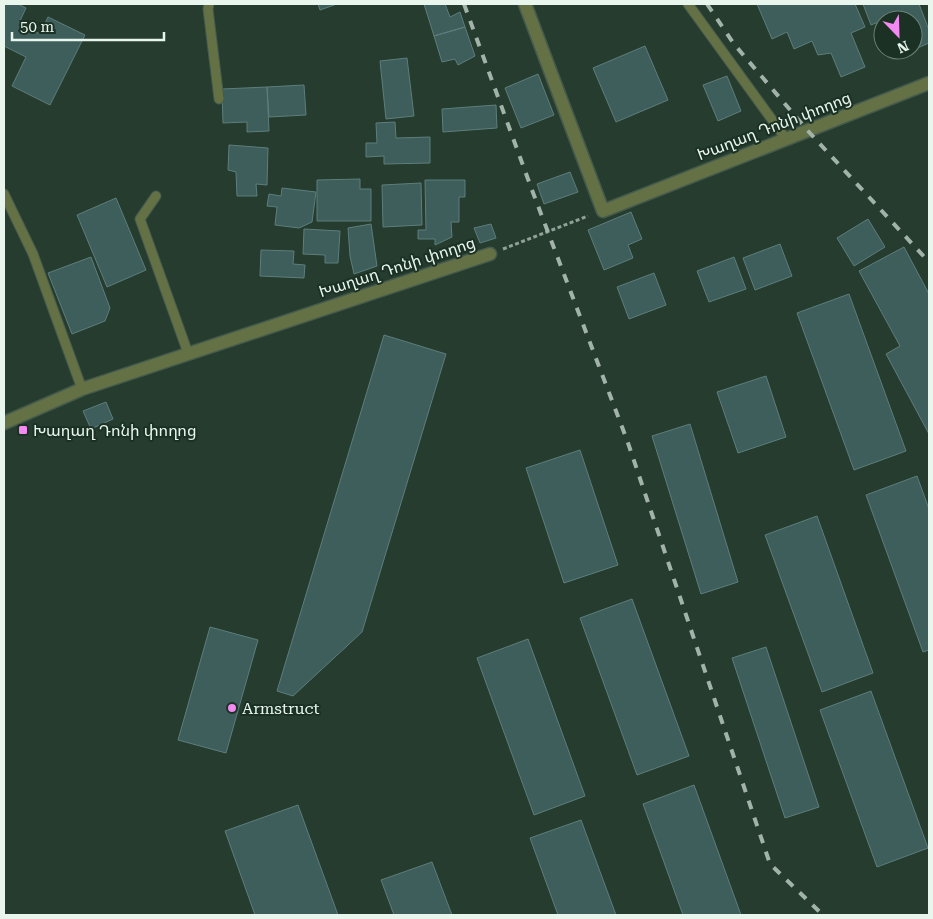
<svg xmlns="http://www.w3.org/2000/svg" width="933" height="919" viewBox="0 0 933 919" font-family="'Roboto Serif','Noto Sans Armenian',serif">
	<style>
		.building { fill: #3e5e5c; stroke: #5d7e7c }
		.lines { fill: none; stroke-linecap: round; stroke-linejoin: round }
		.service-casing { stroke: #445a4d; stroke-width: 11 }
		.minor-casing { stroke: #445a4d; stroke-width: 15 }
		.path { stroke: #90a296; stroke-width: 3; stroke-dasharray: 4 2.5; stroke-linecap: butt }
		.service { stroke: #637145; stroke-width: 9 }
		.minor { stroke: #637145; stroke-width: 12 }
		.rail { stroke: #a2b3a9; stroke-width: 4; stroke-dasharray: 9 9; stroke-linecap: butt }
		.poi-dot { fill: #f28af2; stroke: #1b3124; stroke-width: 2 }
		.labels { text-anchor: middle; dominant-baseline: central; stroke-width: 4; stroke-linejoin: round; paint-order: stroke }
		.street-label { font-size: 16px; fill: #e8f6ed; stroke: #1b3124 }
		.poi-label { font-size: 16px; fill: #e8f6ed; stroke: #1b3124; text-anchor: start }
	</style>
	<rect width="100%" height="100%" fill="#253c2e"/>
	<path class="building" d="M4,4H18L26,8L19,23L40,34L48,17L85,35L50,105L12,86L26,57L4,46V47Z
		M318,4H337L320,10Z
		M424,4H445L450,17L460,12L465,27L434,36Z
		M757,4H855L865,27L851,33L865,67L841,77L831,53L818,55L812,41L794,49L787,32L772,39Z
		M863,4H919L929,30V43L913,50V20H898L896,15L871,25Z
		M465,27L475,56L458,65L455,59L442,62L434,36Z
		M645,46L668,100L616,122L593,68Z
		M407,58L414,116L386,119L380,61Z
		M538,74L554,115L521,128L505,88Z
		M727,76L741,111L718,121L703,85Z
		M304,85L306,115L269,117L267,87Z
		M267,87L269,131L247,132V122L223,123L222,89Z
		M496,105L497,128L443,132L442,109Z
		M395,122L396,138L430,137V163L384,164V156L366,157V143H377L376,123Z
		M229,145L268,148L267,185L256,184L257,196H237L236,172L228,170Z
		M570,172L578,192L544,204L537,184Z
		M360,179V189H371V221H317V180Z
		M425,180H465V197H459V222H451L452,237L435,245V239H418V230H426Z
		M421,183L422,225L383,227L382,185Z
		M282,188L316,192L312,222L299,228L275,225L277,207L267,206L269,194L281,196Z
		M116,198L146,270L107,287L77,215Z
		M631,212L642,239L628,245L633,258L604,270L588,230Z
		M868,219L885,247L854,266L837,238Z
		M371,224L377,266L354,274L350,256L348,228Z
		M491,224L496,238L480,243L474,228Z
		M304,229L340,231L338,263H325V255L303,254Z
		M780,244L792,276L755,290L743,258Z
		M904,247L929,294V434L886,354L900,346L859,271Z
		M261,250L294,251L293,264L305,265L304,278L260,276Z
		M91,257L110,308L105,321L72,334L48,273Z
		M734,257L746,289L709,302L697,271Z
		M654,273L666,305L629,319L617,287Z
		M849,294L906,451L854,470L797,313Z
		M384,335L446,354L362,632L293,696L277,691Z
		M766,376L786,437L738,453L717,392Z
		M106,402L113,419L91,429L83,411Z
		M690,424L738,582L701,594L652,436Z
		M580,450L618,565L564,583L526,468Z
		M917,476L929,509V650L923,652L866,495Z
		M817,516L873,673L822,692L765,535Z
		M632,599L689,756L637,775L580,618Z
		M210,627L258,640L226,753L178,740Z
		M528,639L585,796L534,815L477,658Z
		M766,647L819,807L785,818L732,658Z
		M871,691L928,848L877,867L820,710Z
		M694,785L741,915H683L643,804Z
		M298,805L338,915H255L225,831Z
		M581,820L616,915H558L530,838Z
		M432,862L452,915H394L381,880Z"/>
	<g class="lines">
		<defs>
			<path id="service" d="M209,4L208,9L219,99
				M688,4L786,139
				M4,194L33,254L82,389
				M156,196L140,219L188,353"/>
			<path id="minor" d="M525,4L603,211L929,83
				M4,423L82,389L490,254"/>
		</defs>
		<use href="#service" class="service-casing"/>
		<use href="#minor" class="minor-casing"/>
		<path class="path" d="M503,249L588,216"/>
		<use href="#service" class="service"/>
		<use href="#minor" class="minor"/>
		<path class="rail" d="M464,4L532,190L627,440L770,864L823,915
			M707,4L734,44L808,131L929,262"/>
	</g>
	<g class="poi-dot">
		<rect x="18" y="425" width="10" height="10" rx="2.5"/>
		<circle cx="232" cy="708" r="5"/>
	</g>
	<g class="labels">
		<g class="street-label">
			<text transform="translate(774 126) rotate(-21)">Խաղաղ Դոնի փողոց</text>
			<text transform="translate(397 267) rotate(-18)">Խաղաղ Դոնի փողոց</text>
		</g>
		<g class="poi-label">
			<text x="33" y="430">Խաղաղ Դոնի փողոց</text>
			<text x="242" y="708">Armstruct</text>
		</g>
	</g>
	<rect width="933" height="919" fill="none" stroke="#e8f6ed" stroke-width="10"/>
	<g transform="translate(898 35) rotate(157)"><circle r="24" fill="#1b3124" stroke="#6d8074"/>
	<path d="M0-4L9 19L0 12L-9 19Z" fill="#f28af2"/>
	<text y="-8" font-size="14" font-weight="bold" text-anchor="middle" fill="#e8f6ed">N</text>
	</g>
	<path d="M12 32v8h152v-8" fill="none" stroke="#e8f6ed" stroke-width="2.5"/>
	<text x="20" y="32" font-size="15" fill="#e8f6ed" stroke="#1b3124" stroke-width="4" paint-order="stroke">50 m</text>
</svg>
